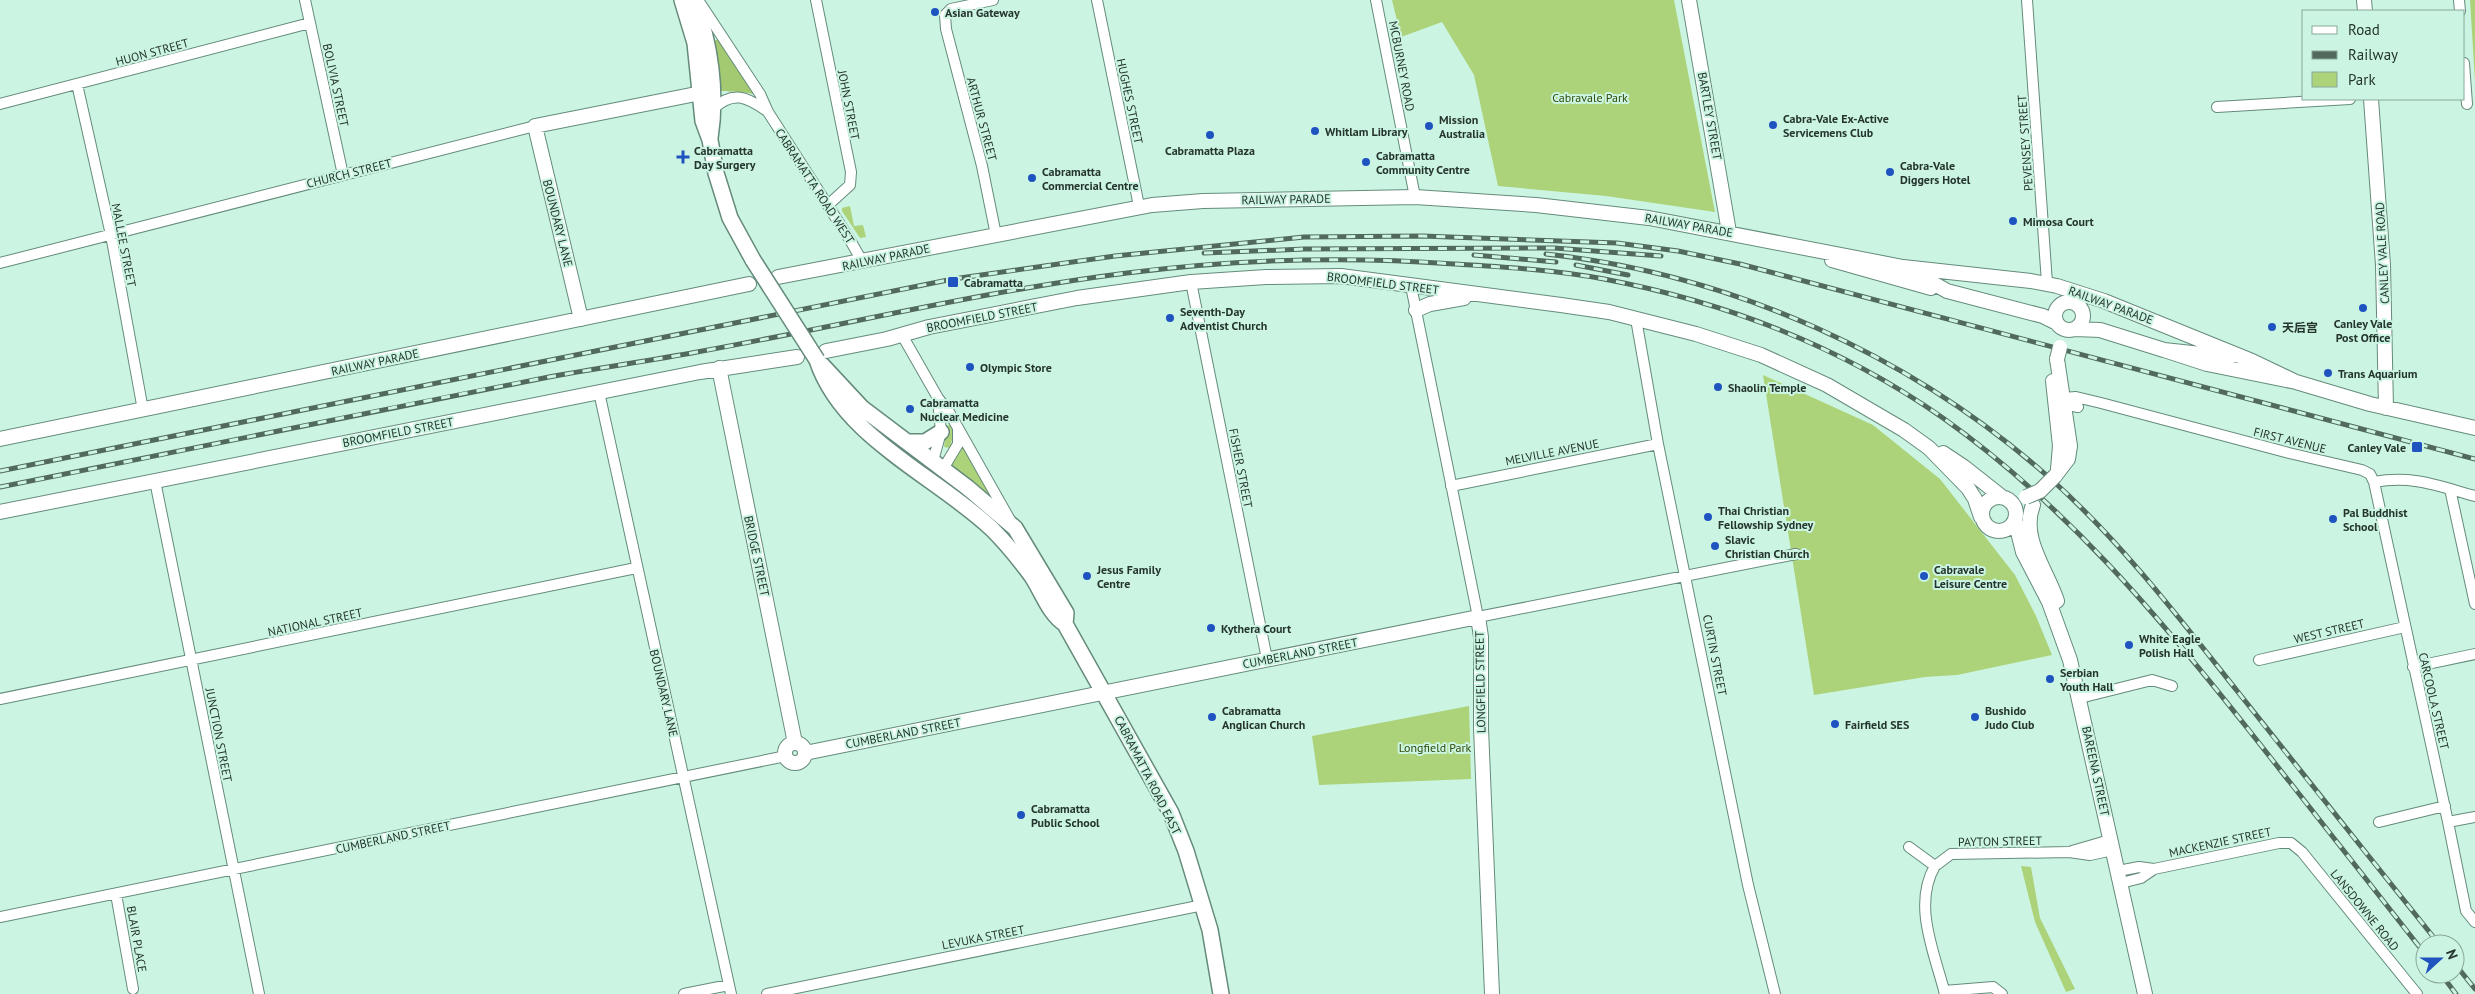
<svg xmlns="http://www.w3.org/2000/svg" width="2475" height="994" viewBox="0 0 2475 994" font-family="'PT Sans','Noto Sans SC',sans-serif">
	<style>
		.green { fill: #acd37a }
		.forest { fill: #a3c971 }
		.lines { fill: none; stroke-linecap: round; stroke-linejoin: round }
		.street-casing { stroke: #658b7b; stroke-width: 12 }
		.secondary-casing { stroke: #658b7b; stroke-width: 16 }
		.primary-casing { stroke: #658b7b; stroke-width: 18 }
		.street { stroke: #fff; stroke-width: 10 }
		.secondary { stroke: #fff; stroke-width: 14 }
		.primary { stroke: #fff; stroke-width: 15 }
		.rail-casing { stroke: #52695e; stroke-width: 5 }
		.rail { stroke: #cbf5e2; stroke-width: 3; stroke-dasharray: 9; stroke-linecap: butt }
		.secondary-bridge-casing { stroke: #658b7b; stroke-width: 16; stroke-linecap: butt }
		.primary-bridge-casing { stroke: #658b7b; stroke-width: 18; stroke-linecap: butt }
		.secondary-bridge { stroke: #fff; stroke-width: 14 }
		.primary-bridge { stroke: #fff; stroke-width: 15 }
		.poi-dot { fill: #1e53c0; stroke: #cbf5e2; stroke-width: 2 }
		.labels { text-anchor: middle; dominant-baseline: central; stroke-width: 4; stroke-linejoin: round; paint-order: stroke }
		.poi-label { font-size: 12px; font-weight: bold; fill: #25352e; stroke: #cbf5e2; text-anchor: start }
		.street-label { font-size: 12px; fill: #25352e; stroke: #cbf5e2 }
		.park-label { font-size: 12px; fill: #324907; stroke: #cbf5e2 }
	</style>
	<rect width="100%" height="100%" fill="#cbf5e2"/>
	<path class="green" d="M1392,0H1674L1715,212L1606,196L1498,186L1474,75L1442,22L1401,37Z
		M2470,0H2475V81Z
		M850,206L854,226L863,225L866,237L860,238L842,211V208Z
		M1763,375L1873,425L1940,479L2015,575L2036,616L2052,655L1957,675L1925,677L1814,695Z
		M951,424L953,436L950,448L944,447L947,426Z
		M964,446L998,503L951,466Z
		M1469,706L1471,779L1319,785L1312,736Z
		M2021,866L2031,867L2040,918L2075,989L2066,992L2035,922Z"/>
	<path class="forest" d="M720,38L755,91L753,94C743,91 721,92 718,90L714,41Z"/>
	<g class="lines">
		<defs>
			<path id="street" d="M305,0L343,175
				M816,0L851,172L850,185L828,205
				M993,0L951,9L945,15L946,29L982,166L996,235
				M1097,0L1139,206
				M1376,0L1415,197
				M2027,0L2047,283
				M2459,0L2460,11
				M700,3L760,94L768,112L850,240L862,261
				M2464,63L2467,104
				M77,84L111,235L143,410
				M0,104L310,23
				M2217,107L2350,99
				M713,109C733,90 747,97 767,111
				M0,263L535,126
				M1191,282L1267,659
				M1411,286L1478,617L1796,554
				M1636,319L1658,444L1748,885L1775,994
				M902,335L938,398L949,412L1010,520
				M599,392L731,994
				M2063,397L2068,405L2078,407
				M2063,398L2076,397L2101,403L2289,453L2362,470L2370,474L2374,482C2413,475 2438,486 2475,496
				M933,461L941,432L938,399
				M943,469L958,444V429
				M155,481L259,994
				M2374,482L2448,822L2466,911L2475,922
				M1451,486L1658,444
				M2450,489L2475,604
				M2259,660L2405,627
				M2413,667L2475,654
				M2080,698L2152,680L2172,686
				M0,699L636,568
				M2379,822L2445,806
				M2448,822L2475,817
				M1909,847L1935,866L1951,854L2069,852L2090,855L2113,850
				M2072,851L2110,840
				M1935,866C1912,905 1935,954 1945,994
				M2118,871L2139,867L2154,869L2279,843H2291L2302,852L2417,994
				M2121,883L2141,878L2154,869
				M116,894L133,989
				M0,917L786,756
				M1944,991L1993,987L2002,994
				M684,994L729,985
				M767,994L1203,905"/>
			<path id="secondary" d="M1689,0L1729,232
				M2364,0L2365,11
				M2371,99L2383,265L2386,408
				M1832,260L1931,288
				M1908,269L1947,291L2043,316L2057,323
				M778,277L1152,205L1203,201L1415,197L1536,205L1649,218L1903,267L2031,281L2057,286L2104,301L2252,361L2296,382
				M2055 316a14 14 0 1 1 28 0a14 14 0 1 1-28 0Z
				M1416,310L1430,304L1464,298
				M581,319L535,126L701,93
				M2075,329L2100,330L2164,350L2229,357
				M2164,350L2207,364L2296,382L2370,404L2475,428
				M826,351L887,339L929,327L1077,298L1191,282L1266,277L1341,276L1561,305L1609,312L1696,334L1761,355L1827,385L1904,430L1929,448L1968,488L1975,499L1981,517
				M719,368L795,743
				M2053,381L2060,446L2058,469
				M0,439L749,284
				M1943,453L1964,467L2002,497
				M2055,476L2068,459L2070,446L2057,359
				M1982 514a17 17 0 1 1 34 0a17 17 0 1 1-34 0Z
				M2033,505C2020,538 2047,570 2057,601
				M0,512L700,372L797,357
				M2015,520L2023,552L2049,602L2070,660L2145,994
				M785 753a10 10 0 1 1 20 0a10 10 0 1 1-20 0Z
				M805,753L1478,617L1481,637V728L1492,994"/>
			<path id="primary" d="M682,0L695,43L703,121L710,140L716,173L730,218L753,260
				M693,0C711,41 717,95 710,138
				M817,360C842,437 936,476 992,529C1006,543 1019,559 1031,575C1042,591 1049,614 1065,624L1171,813L1186,851L1210,930L1221,994
				M822,365L862,408L968,488L1015,528L1066,613L1065,624
				M907,442H925L941,432"/>
		</defs>
		<use href="#street" class="street-casing"/>
		<use href="#secondary" class="secondary-casing"/>
		<use href="#primary" class="primary-casing"/>
		<use href="#street" class="street"/>
		<use href="#secondary" class="secondary"/>
		<use href="#primary" class="primary"/>
		<defs>
			<path id="rail" d="M1204,253L1305,249L1554,248L1661,256
				M1546,254C1732,274 1913,356 2052,480C2122,543 2180,619 2238,692C2304,776 2372,860 2439,944
				M1474,255L1556,262
				M1576,265L1628,275
				M0,471L953,279L1115,256L1304,237L1422,236L1617,243L1678,251L1740,264L2475,459
				M0,487C183,451 366,412 549,377C598,368 648,361 697,352C841,326 983,291 1127,273C1237,259 1345,256 1454,264C1504,267 1555,270 1604,279C1725,302 1842,347 1943,418C2063,503 2157,614 2248,729C2307,804 2366,879 2425,954
				M2455,964L2475,989
				M2441,974L2456,994"/>
		</defs>
		<use href="#rail" class="rail-casing"/>
		<use href="#rail" class="rail"/>
		<defs>
			<path id="secondary-bridge" d="M2057,359L2060,347
				M2026,497L2040,491L2055,476"/>
			<path id="primary-bridge" d="M753,260L817,360"/>
		</defs>
		<use href="#secondary-bridge" class="secondary-bridge-casing"/>
		<use href="#primary-bridge" class="primary-bridge-casing"/>
		<use href="#secondary-bridge" class="secondary-bridge"/>
		<use href="#primary-bridge" class="primary-bridge"/>
	</g>
	<g class="poi-dot">
		<circle cx="935" cy="12" r="5"/>
		<circle cx="1773" cy="125" r="5"/>
		<circle cx="1429" cy="126" r="5"/>
		<circle cx="1315" cy="131" r="5"/>
		<circle cx="1210" cy="135" r="5"/>
		<path d="M680.5 149.5h5v5h5v5h-5v5h-5v-5h-5v-5h5z"/>
		<circle cx="1366" cy="162" r="5"/>
		<circle cx="1890" cy="172" r="5"/>
		<circle cx="1032" cy="178" r="5"/>
		<circle cx="2013" cy="221" r="5"/>
		<rect x="947" y="276" width="12" height="12" rx="2.5"/>
		<circle cx="2363" cy="308" r="5"/>
		<circle cx="1170" cy="318" r="5"/>
		<circle cx="2272" cy="327" r="5"/>
		<circle cx="970" cy="367" r="5"/>
		<circle cx="2328" cy="373" r="5"/>
		<circle cx="1718" cy="387" r="5"/>
		<circle cx="910" cy="409" r="5"/>
		<rect x="2411" y="441" width="12" height="12" rx="2.5"/>
		<circle cx="1708" cy="517" r="5"/>
		<circle cx="2333" cy="519" r="5"/>
		<circle cx="1715" cy="546" r="5"/>
		<circle cx="1087" cy="576" r="5"/>
		<circle cx="1924" cy="576" r="5"/>
		<circle cx="1211" cy="628" r="5"/>
		<circle cx="2129" cy="645" r="5"/>
		<circle cx="2050" cy="679" r="5"/>
		<circle cx="1212" cy="717" r="5"/>
		<circle cx="1975" cy="717" r="5"/>
		<circle cx="1835" cy="724" r="5"/>
		<circle cx="1021" cy="815" r="5"/>
	</g>
	<g class="labels">
		<g class="poi-label">
			<text x="945" y="12">Asian Gateway</text>
			<text x="1783" y="118">Cabra-Vale Ex-Active<tspan x="1783" dy="14">Servicemens Club</tspan></text>
			<text x="1439" y="119">Mission<tspan x="1439" dy="14">Australia</tspan></text>
			<text x="1325" y="131">Whitlam Library</text>
			<text x="694" y="150">Cabramatta<tspan x="694" dy="14">Day Surgery</tspan></text>
			<text x="1210" y="150" text-anchor="middle">Cabramatta Plaza</text>
			<text x="1376" y="155">Cabramatta<tspan x="1376" dy="14">Community Centre</tspan></text>
			<text x="1900" y="165">Cabra-Vale<tspan x="1900" dy="14">Diggers Hotel</tspan></text>
			<text x="1042" y="171">Cabramatta<tspan x="1042" dy="14">Commercial Centre</tspan></text>
			<text x="2023" y="221">Mimosa Court</text>
			<text x="964" y="282">Cabramatta</text>
			<text x="1180" y="311">Seventh-Day<tspan x="1180" dy="14">Adventist Church</tspan></text>
			<text x="2363" y="323" text-anchor="middle">Canley Vale<tspan x="2363" dy="14">Post Office</tspan></text>
			<text x="2282" y="327">天后宫</text>
			<text x="980" y="367">Olympic Store</text>
			<text x="2338" y="373">Trans Aquarium</text>
			<text x="1728" y="387">Shaolin Temple</text>
			<text x="920" y="402">Cabramatta<tspan x="920" dy="14">Nuclear Medicine</tspan></text>
			<text x="2406" y="447" text-anchor="end">Canley Vale</text>
			<text x="1718" y="510">Thai Christian<tspan x="1718" dy="14">Fellowship Sydney</tspan></text>
			<text x="2343" y="512">Pal Buddhist<tspan x="2343" dy="14">School</tspan></text>
			<text x="1725" y="539">Slavic<tspan x="1725" dy="14">Christian Church</tspan></text>
			<text x="1097" y="569">Jesus Family<tspan x="1097" dy="14">Centre</tspan></text>
			<text x="1934" y="569">Cabravale<tspan x="1934" dy="14">Leisure Centre</tspan></text>
			<text x="1221" y="628">Kythera Court</text>
			<text x="2139" y="638">White Eagle<tspan x="2139" dy="14">Polish Hall</tspan></text>
			<text x="2060" y="672">Serbian<tspan x="2060" dy="14">Youth Hall</tspan></text>
			<text x="1222" y="710">Cabramatta<tspan x="1222" dy="14">Anglican Church</tspan></text>
			<text x="1985" y="710">Bushido<tspan x="1985" dy="14">Judo Club</tspan></text>
			<text x="1845" y="724">Fairfield SES</text>
			<text x="1031" y="808">Cabramatta<tspan x="1031" dy="14">Public School</tspan></text>
		</g>
		<g class="street-label">
			<text transform="translate(152 52) rotate(-15)">HUON STREET</text>
			<text transform="translate(1402 66) rotate(79)">MCBURNEY ROAD</text>
			<text transform="translate(336 85) rotate(78)">BOLIVIA STREET</text>
			<text transform="translate(1130 101) rotate(78)">HUGHES STREET</text>
			<text transform="translate(849 105) rotate(79)">JOHN STREET</text>
			<text transform="translate(1710 116) rotate(80)">BARTLEY STREET</text>
			<text transform="translate(982 119) rotate(75)">ARTHUR STREET</text>
			<text transform="translate(2025 143) rotate(-94)">PEVENSEY STREET</text>
			<text transform="translate(349 173) rotate(-14)">CHURCH STREET</text>
			<text transform="translate(815 186) rotate(57)">CABRAMATTA ROAD WEST</text>
			<text transform="translate(1286 199) rotate(-1)">RAILWAY PARADE</text>
			<text transform="translate(558 223) rotate(76)">BOUNDARY LANE</text>
			<text transform="translate(1689 225) rotate(10)">RAILWAY PARADE</text>
			<text transform="translate(124 245) rotate(79)">MALLEE STREET</text>
			<text transform="translate(2382 253) rotate(-93)">CANLEY VALE ROAD</text>
			<text transform="translate(886 257) rotate(-12)">RAILWAY PARADE</text>
			<text transform="translate(1383 283) rotate(7)">BROOMFIELD STREET</text>
			<text transform="translate(2111 305) rotate(20)">RAILWAY PARADE</text>
			<text transform="translate(982 317) rotate(-11)">BROOMFIELD STREET</text>
			<text transform="translate(375 362) rotate(-12)">RAILWAY PARADE</text>
			<text transform="translate(398 432) rotate(-11)">BROOMFIELD STREET</text>
			<text transform="translate(2290 440) rotate(14)">FIRST AVENUE</text>
			<text transform="translate(1552 452) rotate(-11)">MELVILLE AVENUE</text>
			<text transform="translate(1241 468) rotate(79)">FISHER STREET</text>
			<text transform="translate(757 556) rotate(78)">BRIDGE STREET</text>
			<text transform="translate(315 622) rotate(-12)">NATIONAL STREET</text>
			<text transform="translate(2329 631) rotate(-13)">WEST STREET</text>
			<text transform="translate(1300 653) rotate(-11)">CUMBERLAND STREET</text>
			<text transform="translate(1715 655) rotate(79)">CURTIN STREET</text>
			<text transform="translate(1480 682) rotate(-91)">LONGFIELD STREET</text>
			<text transform="translate(664 693) rotate(77)">BOUNDARY LANE</text>
			<text transform="translate(2434 701) rotate(77)">CARCOOLA STREET</text>
			<text transform="translate(903 733) rotate(-11)">CUMBERLAND STREET</text>
			<text transform="translate(219 735) rotate(79)">JUNCTION STREET</text>
			<text transform="translate(2096 771) rotate(78)">BAREENA STREET</text>
			<text transform="translate(1148 775) rotate(63)">CABRAMATTA ROAD EAST</text>
			<text transform="translate(393 837) rotate(-12)">CUMBERLAND STREET</text>
			<text transform="translate(2000 841) rotate(-1)">PAYTON STREET</text>
			<text transform="translate(2220 842) rotate(-12)">MACKENZIE STREET</text>
			<text transform="translate(2365 910) rotate(51)">LANSDOWNE ROAD</text>
			<text transform="translate(983 937) rotate(-11)">LEVUKA STREET</text>
			<text transform="translate(137 939) rotate(80)">BLAIR PLACE</text>
		</g>
		<g class="park-label">
			<text x="1590" y="97">Cabravale Park</text>
			<text x="1435" y="747">Longfield Park</text>
		</g>
	</g>
	<rect x="2302" y="10" width="162" height="90" fill="#cbf5e2" stroke="#89a89a"/>
	<rect x="2312" y="26" width="25" height="8" fill="#ffffff" stroke="#89a89a"/>
	<text x="2348" y="35" font-size="15" fill="#25352e">Road</text>
	<rect x="2312" y="51" width="25" height="8" fill="#52695e" stroke="#89a89a"/>
	<text x="2348" y="60" font-size="15" fill="#25352e">Railway</text>
	<rect x="2312" y="72" width="25" height="15" fill="#acd37a" stroke="#89a89a"/>
	<text x="2348" y="85" font-size="15" fill="#25352e">Park</text>
	<g transform="translate(2440 959) rotate(69)"><circle r="24" fill="#cbf5e2" stroke="#89a89a"/>
	<path d="M0-4L9 19L0 12L-9 19Z" fill="#1e53c0"/>
	<text y="-8" font-size="14" font-weight="bold" text-anchor="middle" fill="#25352e">N</text>
	</g>
</svg>
